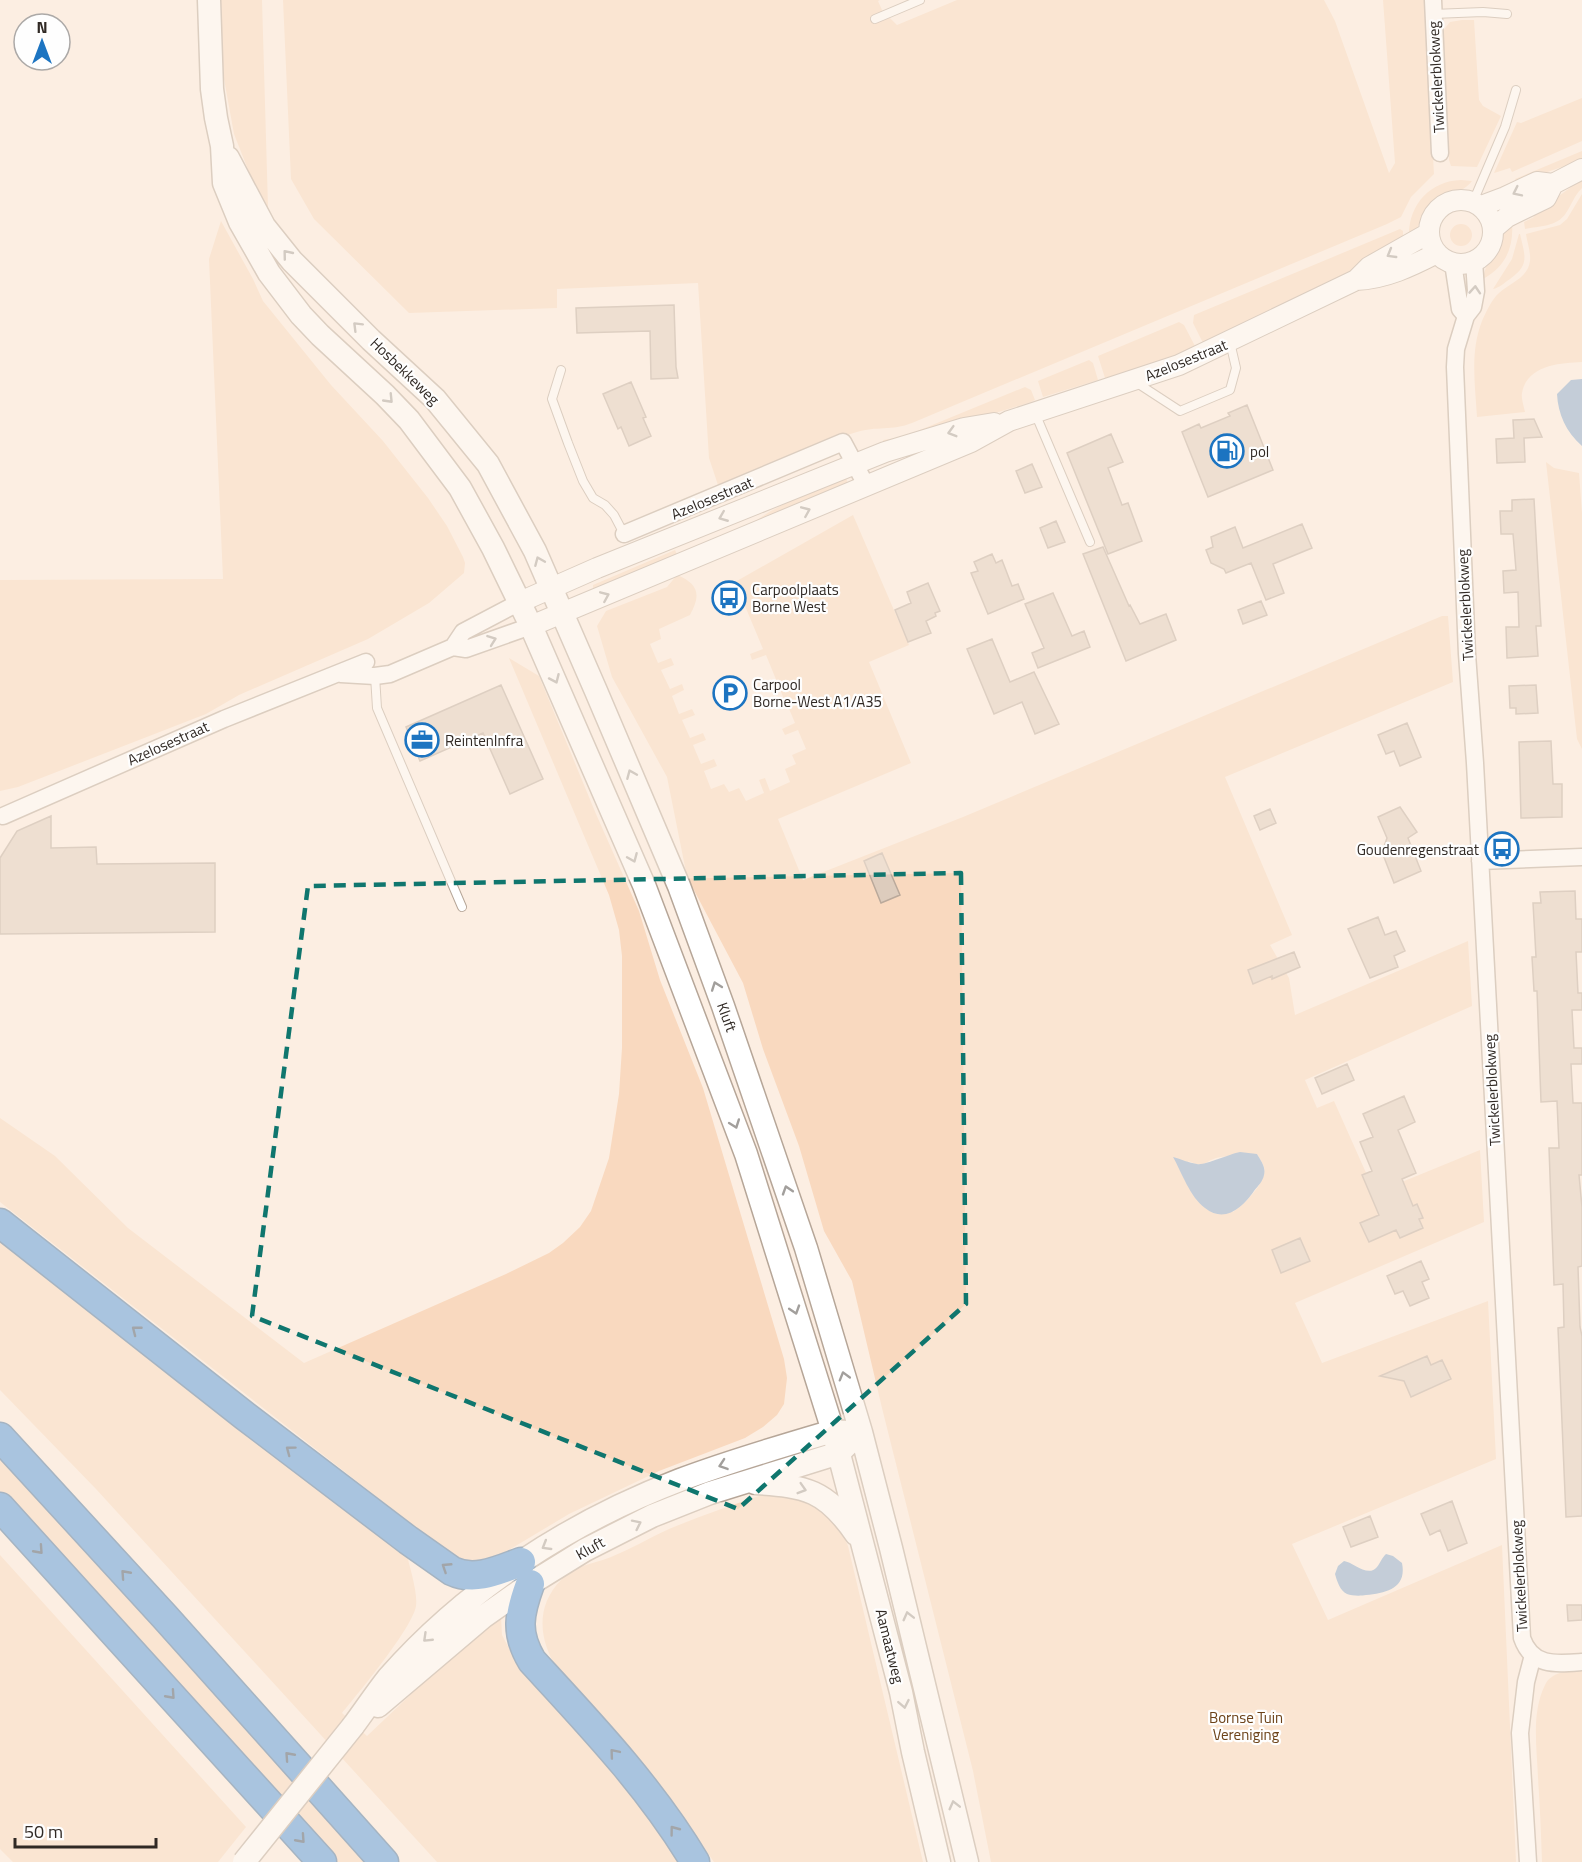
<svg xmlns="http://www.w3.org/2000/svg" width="1582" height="1862" viewBox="0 0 1582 1862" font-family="'Titillium Web',sans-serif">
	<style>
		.green { fill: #f9d9bf; fill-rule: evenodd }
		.water { fill: #80a5cd }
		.building { fill: #ddccbd; stroke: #baa99b; stroke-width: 1.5 }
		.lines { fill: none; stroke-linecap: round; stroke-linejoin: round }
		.service-casing { stroke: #b6a698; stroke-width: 10 }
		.minor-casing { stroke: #b6a698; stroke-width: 19 }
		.tertiary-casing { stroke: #b6a698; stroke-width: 22 }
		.secondary-casing { stroke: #b6a698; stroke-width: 25 }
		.motorway-casing { stroke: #3e6d9b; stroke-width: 31 }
		.service { stroke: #fff; stroke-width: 8 }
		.minor { stroke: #fff; stroke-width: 16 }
		.tertiary { stroke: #fff; stroke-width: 20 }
		.secondary { stroke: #fff; stroke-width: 22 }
		.motorway { stroke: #4591db; stroke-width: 28 }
		.secondary-bridge-casing { stroke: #b6a698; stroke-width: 25; stroke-linecap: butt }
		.secondary-bridge { stroke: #fff; stroke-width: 22 }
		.oneway { stroke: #a29f9c }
		.oneway2 { stroke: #374d64 }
		.marked { fill: none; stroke: #0f766e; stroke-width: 4.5; stroke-dasharray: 12 8; stroke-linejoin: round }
		.labels { text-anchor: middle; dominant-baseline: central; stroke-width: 4.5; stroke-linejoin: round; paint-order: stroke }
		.street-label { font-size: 15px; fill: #302924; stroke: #fefefe }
		.poi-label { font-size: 15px; fill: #302924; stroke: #fefefe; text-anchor: start }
		.park-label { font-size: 15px; fill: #6c4218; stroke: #fefefe }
	</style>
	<rect width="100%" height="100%" fill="#fceee2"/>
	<path class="green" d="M218,0H262L268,207L258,195L234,134L220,57Z
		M283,0H880L878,1L882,10L897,25L957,0H1324L1335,21L1389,173L1395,163L1383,0H1424L1434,174L1411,197L1401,217L1387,224L912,423C892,431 876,426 857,432C812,445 762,467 718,485L709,458L698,283L557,289V308L409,313L314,219L291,179Z
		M1462,20H1474L1479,100L1483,106L1501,116L1477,167L1451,166L1449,160L1442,32L1450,22Z
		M1582,98V141L1512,172L1510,168L1494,173L1517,122L1521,123Z
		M1582,151V160L1533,177L1518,185L1515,179Z
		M1582,179V188C1574,196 1572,204 1566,213C1557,227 1539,226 1525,229L1524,222L1534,217L1532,213L1552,201Z
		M1461,180L1472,181C1461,195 1448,191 1435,202C1423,212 1421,227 1409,237C1408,205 1430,181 1461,180Z
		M1582,194V362C1560,363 1527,365 1522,393C1521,398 1524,407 1525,412L1477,417C1475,384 1470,351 1482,321C1486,312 1492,299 1499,293C1510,283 1528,278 1530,261C1531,252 1527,242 1526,234L1560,225L1567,219Z
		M221,221L253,279L263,301L331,385L383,441L428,498L447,526L463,557L465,563L464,573L429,603L368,639L239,695L206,714L18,787L0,791V580L223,579L209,259Z
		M1512,223C1514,248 1505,267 1483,279C1484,266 1502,232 1512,223Z
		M1450 235a11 11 0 1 1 22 0a11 11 0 1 1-22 0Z
		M1400,229L1403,231V239L1354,271L1204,345L1193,323L1194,315Z
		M1519,234H1520C1525,256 1530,265 1510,279C1504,283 1499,288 1493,289L1512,259Z
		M1179,322L1184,325L1196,348L1154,365L1105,378L1098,356Z
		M1089,360L1093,363L1098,380L1043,397L1038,381Z
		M1025,387L1031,390L1035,400L1031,402L886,447L883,440L903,437L925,428Z
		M1546,462L1554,468L1579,473L1582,513V749L1577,739Z
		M838,476L846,478L848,484L742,530L769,512Z
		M853,515L909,645L869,662L911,763L778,819L803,880L963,817L1442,616H1448L1453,682L1225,777L1292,935L1270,945L1289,978L1295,1015L1468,941L1472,1006L1305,1080L1317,1108L1334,1101L1375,1193L1480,1150L1484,1222L1295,1303L1322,1363L1488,1301L1496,1459L1292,1544L1328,1620L1502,1545L1516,1862H991L973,1771L882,1408L852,1281L824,1231L799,1146L763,1049L743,983L687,877L667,777L612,677L597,626L606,611L667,587L677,575C699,584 701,595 690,615L659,629L661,639L650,644L658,663L671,658L674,665L661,670L670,689L682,684L684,690L672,696L679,714L692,709L695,715L682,720L690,738L703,733L706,740L693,745L701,764L714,759L717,766L704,771L711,789L724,784L729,792L739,788L746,801L764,793L759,780L765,778L770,791L790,782L785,769L796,764L792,755L806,749L798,730L785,735L782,729L795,723L787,704L773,710L771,704L784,699L766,655L752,660L750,654L763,649L735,582ZM1257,1154C1259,1158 1263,1163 1264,1167C1268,1181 1244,1205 1233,1212L1188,1161C1205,1168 1202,1163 1216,1158C1228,1155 1244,1156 1257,1154Z
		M675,550L679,559L593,590V585Z
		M509,658L539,676L596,814L639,911L660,980L703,1088L784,1359L787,1378L784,1404L777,1415L763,1427L745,1438L659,1471L569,1514L494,1559L468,1562L454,1555L414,1526L0,1202V1118L55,1156L128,1228L304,1363L506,1274L549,1253L563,1243L580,1227L591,1211L609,1158L619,1094L622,1048V956L619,930L609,895Z
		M0,1236L406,1551C409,1565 418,1592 416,1606C413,1627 358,1694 342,1713L367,1736L463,1645L501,1616L502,1635L514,1658L534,1683L632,1786L690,1862H437L96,1489L0,1390Z
		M0,1457L367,1862H331L0,1494Z
		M765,1494L814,1501L836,1519L848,1546L923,1862H714C667,1793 611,1732 557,1669C539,1639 535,1607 561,1580C575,1565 593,1564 611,1557C631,1549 649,1538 669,1529C700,1516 733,1505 765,1494Z
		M0,1555L246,1827L218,1862H13L0,1849Z
		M1582,1670V1862H1542C1541,1834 1540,1806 1538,1778C1537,1748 1531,1713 1545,1685C1551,1672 1569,1670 1582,1670Z"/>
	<path class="water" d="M1582,379V446C1566,432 1558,414 1557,394L1571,380Z
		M1240,1152L1257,1154C1261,1161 1266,1167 1264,1175C1263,1181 1258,1186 1254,1191C1243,1207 1225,1224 1205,1208C1190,1197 1182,1173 1173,1157C1181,1159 1189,1163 1197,1164C1204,1166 1229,1154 1240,1152Z
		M1386,1554L1393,1556L1402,1563C1407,1588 1387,1593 1366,1595C1361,1596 1352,1596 1347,1594C1340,1591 1337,1581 1335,1574L1338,1566L1344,1561C1353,1562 1368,1578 1377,1567C1381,1562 1381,1559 1386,1554Z"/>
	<path class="building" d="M674,305L676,367L678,378L651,379L650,331L577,333L576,308Z
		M631,382L646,417L643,418L651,436L629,446L621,427L618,429L603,394Z
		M1247,405L1273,470L1208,497L1182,432L1199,424L1201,428L1230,416L1228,413Z
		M1534,419L1542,437L1524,438L1525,462L1497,463L1496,439L1514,438L1513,420Z
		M1111,434L1123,462L1108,468L1122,505L1128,503L1142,541L1108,554L1067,453Z
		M1032,464L1042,487L1025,493L1016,471Z
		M1534,499L1541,626H1536L1538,656L1507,658L1506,627H1519L1518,592L1504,593L1503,571L1516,570L1513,534H1501L1500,511H1512V500Z
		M1056,521L1065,542L1048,548L1040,528Z
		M1302,524L1312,548L1273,564L1284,593L1266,600L1251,563L1226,573L1224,569L1211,563L1206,550L1213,547L1211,537L1235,527L1243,548Z
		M1103,547L1129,606L1130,605L1140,624L1166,614L1176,640L1126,661L1083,554Z
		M992,554L996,563L1002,560L1012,586L1018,584L1024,599L988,614L971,573L978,571L974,562Z
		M928,583L940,611L935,613L936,616L926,621L931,633L908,642L895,610L911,603L907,592Z
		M1053,593L1072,636L1084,631L1090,647L1038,668L1032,653L1044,648L1025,604Z
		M1261,601L1267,615L1243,624L1238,610Z
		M992,639L1010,682L1034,672L1059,724L1035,734L1022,702L994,714L967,649Z
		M501,685L543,779L510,794L483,733L420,761L406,727Z
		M1536,685L1538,713L1516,714V708H1510L1509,686Z
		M1407,723L1421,757L1400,766L1394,751L1386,754L1378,735Z
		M1551,741L1553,784H1562V817L1521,818L1519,742Z
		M1400,807L1417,832L1408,838L1421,871L1394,883L1382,852L1387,838L1378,817Z
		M1270,809L1276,823L1260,830L1254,816Z
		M51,816V848L96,847L97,864L215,863V932L0,934V858L17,831Z
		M882,853L900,895L881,903L864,861Z
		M1575,891L1576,919H1582V952H1576L1578,993H1582V1010H1572L1574,1048H1582V1064H1571L1573,1103H1582V1175H1579L1582,1207V1266L1578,1267L1580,1327L1582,1336V1516L1566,1517L1558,1328L1564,1327L1563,1284L1554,1285L1549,1148H1559L1557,1101L1541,1102L1537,991H1534L1532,957H1536L1533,903H1541L1540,892Z
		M1378,917L1385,935L1396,931L1405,951L1394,956L1398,967L1370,978L1348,929Z
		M1294,952L1300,967L1272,979V976L1253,984L1248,970Z
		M1347,1064L1354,1080L1322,1094L1315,1078Z
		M1404,1096L1415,1122L1398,1130L1416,1173L1402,1179L1413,1206L1417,1204L1423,1218L1419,1219L1423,1228L1400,1238L1396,1230L1369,1242L1360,1223L1379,1215L1362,1175L1372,1171L1360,1142L1373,1137L1363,1114Z
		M1300,1238L1310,1261L1281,1273L1272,1250Z
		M1421,1261L1429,1279L1422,1282L1429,1298L1410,1306L1403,1291L1395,1294L1387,1276Z
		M1427,1356L1431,1365L1442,1360L1451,1379L1411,1397L1404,1381L1380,1376Z
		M1452,1501L1467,1543L1448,1551L1440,1530L1430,1535L1421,1514Z
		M1370,1516L1378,1537L1351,1547L1343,1527Z
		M1567,1605H1582V1620L1568,1621Z"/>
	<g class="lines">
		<defs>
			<path id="service" d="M1433,14L1483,12L1507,14
				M875,19L920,0
				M1473,202L1505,127L1516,90
				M561,370L552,399L568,443L583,481L593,498L605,505L614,515L624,534
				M1134,381L1180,411L1230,390L1236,368L1230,342
				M1035,413L1090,542
				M375,676L377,708L462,907"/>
			<path id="minor" d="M1433,0L1440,153
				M1474,261L1476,291L1473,307L1466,316L1456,349L1455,367L1467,654L1475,763L1522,1638C1532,1667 1556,1664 1582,1662
				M1453,263L1460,309L1466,316
				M624,534L843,442L866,485
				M453,647L466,649L531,626
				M341,674L375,676L390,674L453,647L463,632L520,602
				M3,816L224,719L366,662
				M1480,861L1582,857
				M1528,1862L1520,1733L1526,1682L1533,1655"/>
			<path id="tertiary" d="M1429 232a32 32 0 1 1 64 0a32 32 0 1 1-64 0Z
				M1481,206L1505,197L1537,182L1553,184L1582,169
				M1494,228L1507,217L1546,198L1553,184
				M1356,280C1385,279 1412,266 1437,253
				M520,602L597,568L885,452L964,428L994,423
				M531,626L971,442L1009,421L1179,365L1356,280L1369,267L1429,233"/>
			<path id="secondary" d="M209,0L212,89L216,118L222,146L224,183L240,222L269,273L301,315L320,335L385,395L409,420L460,488L493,548L531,626L644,885L746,1154L833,1431L901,1692L913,1752L939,1862
				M228,158L264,226L292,261L371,340L435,399L488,464L535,551L596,691L679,886L723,1006L806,1248L861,1432L891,1548L967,1862
				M755,1483C806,1486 826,1490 856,1534
				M378,1706L483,1617L530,1584L585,1550L652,1516L710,1493L839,1453L849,1443
				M353,1726C365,1710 376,1693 388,1678C466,1589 570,1522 680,1480C730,1461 782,1446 833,1431L847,1432"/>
			<path id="motorway" d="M0,1223L245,1416L408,1540L452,1571C475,1582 499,1570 521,1562
				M0,1437L165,1617L384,1862
				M0,1507L322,1862
				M530,1584C519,1614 515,1633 532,1661C590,1724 651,1788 695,1862"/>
		</defs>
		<use href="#service" class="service-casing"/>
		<use href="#minor" class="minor-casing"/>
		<use href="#tertiary" class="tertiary-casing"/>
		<use href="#secondary" class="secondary-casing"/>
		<use href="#motorway" class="motorway-casing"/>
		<use href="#service" class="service"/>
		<use href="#minor" class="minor"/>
		<use href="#tertiary" class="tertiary"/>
		<use href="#secondary" class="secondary"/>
		<use href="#motorway" class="motorway"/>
		<defs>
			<path id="secondary-bridge" d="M244,1862L353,1726"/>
		</defs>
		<use href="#secondary-bridge" class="secondary-bridge-casing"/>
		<use href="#secondary-bridge" class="secondary-bridge"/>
	</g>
	<defs><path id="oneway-chevron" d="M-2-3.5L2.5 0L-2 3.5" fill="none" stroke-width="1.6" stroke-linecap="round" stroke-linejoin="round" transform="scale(1.5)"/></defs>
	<g class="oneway">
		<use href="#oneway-chevron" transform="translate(1517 192) rotate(154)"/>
		<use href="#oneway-chevron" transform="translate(287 254) rotate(-129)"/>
		<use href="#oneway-chevron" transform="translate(1391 254) rotate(150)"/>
		<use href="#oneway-chevron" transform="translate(1475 290) rotate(-86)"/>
		<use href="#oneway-chevron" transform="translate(357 326) rotate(-135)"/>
		<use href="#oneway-chevron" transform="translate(389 399) rotate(46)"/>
		<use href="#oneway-chevron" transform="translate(952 432) rotate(164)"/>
		<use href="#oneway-chevron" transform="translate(806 511) rotate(-23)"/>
		<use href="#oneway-chevron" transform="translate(723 517) rotate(158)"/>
		<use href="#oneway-chevron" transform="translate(539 561) rotate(-113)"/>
		<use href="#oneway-chevron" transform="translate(605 596) rotate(-23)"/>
		<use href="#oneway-chevron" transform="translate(492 640) rotate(-20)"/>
		<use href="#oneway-chevron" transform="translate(555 679) rotate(66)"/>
		<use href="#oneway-chevron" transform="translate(631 774) rotate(-113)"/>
		<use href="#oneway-chevron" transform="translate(633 858) rotate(67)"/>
		<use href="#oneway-chevron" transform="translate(716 986) rotate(-110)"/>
		<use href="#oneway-chevron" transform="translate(735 1124) rotate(70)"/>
		<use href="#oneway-chevron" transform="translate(787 1190) rotate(-108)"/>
		<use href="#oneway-chevron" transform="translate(795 1310) rotate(72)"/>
		<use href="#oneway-chevron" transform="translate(844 1376) rotate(-106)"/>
		<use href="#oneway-chevron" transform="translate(723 1465) rotate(161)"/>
		<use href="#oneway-chevron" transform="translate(802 1489) rotate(17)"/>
		<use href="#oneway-chevron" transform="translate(637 1524) rotate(-26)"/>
		<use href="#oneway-chevron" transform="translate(546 1546) rotate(149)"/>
		<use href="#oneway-chevron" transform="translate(908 1616) rotate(-104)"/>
		<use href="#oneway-chevron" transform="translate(427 1638) rotate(136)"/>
		<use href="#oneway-chevron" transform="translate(904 1704) rotate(79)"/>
		<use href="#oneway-chevron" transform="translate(954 1805) rotate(-104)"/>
	</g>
	<g class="oneway2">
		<use href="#oneway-chevron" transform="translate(136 1330) rotate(-142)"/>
		<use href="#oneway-chevron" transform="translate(290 1450) rotate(-143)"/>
		<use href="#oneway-chevron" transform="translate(39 1550) rotate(48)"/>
		<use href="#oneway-chevron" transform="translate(446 1567) rotate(-147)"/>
		<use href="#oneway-chevron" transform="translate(125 1574) rotate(-132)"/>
		<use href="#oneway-chevron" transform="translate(171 1695) rotate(48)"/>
		<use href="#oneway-chevron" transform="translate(614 1753) rotate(-130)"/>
		<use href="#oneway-chevron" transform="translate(289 1756) rotate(-132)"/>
		<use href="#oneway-chevron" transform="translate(674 1830) rotate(-127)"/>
		<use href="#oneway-chevron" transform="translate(301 1839) rotate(48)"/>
	</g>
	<path d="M0 0H1582V1862H0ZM961,873L966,1304L738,1509L252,1316L308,886Z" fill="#fceee2" fill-opacity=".55" fill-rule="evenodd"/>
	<path class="marked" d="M961,873L966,1304L738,1509L252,1316L308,886Z"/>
	<defs>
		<symbol id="fuel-ring" viewBox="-11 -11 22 22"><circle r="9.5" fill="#fefefe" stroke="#1c74c1" stroke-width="1.5"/><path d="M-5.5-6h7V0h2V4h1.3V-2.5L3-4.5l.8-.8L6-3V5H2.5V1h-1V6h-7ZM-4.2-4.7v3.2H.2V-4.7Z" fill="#1c74c1"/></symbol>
		<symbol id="bus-ring" viewBox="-11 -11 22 22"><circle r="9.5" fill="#fefefe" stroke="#1c74c1" stroke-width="1.5"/><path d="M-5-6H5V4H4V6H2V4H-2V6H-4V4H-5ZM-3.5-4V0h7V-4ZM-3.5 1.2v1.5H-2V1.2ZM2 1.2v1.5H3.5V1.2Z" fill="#1c74c1"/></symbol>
		<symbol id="parking-ring" viewBox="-11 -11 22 22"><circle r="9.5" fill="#fefefe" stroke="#1c74c1" stroke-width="1.5"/><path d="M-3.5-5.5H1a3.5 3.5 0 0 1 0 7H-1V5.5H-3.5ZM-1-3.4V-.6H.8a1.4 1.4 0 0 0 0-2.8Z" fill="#1c74c1"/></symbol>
		<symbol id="office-ring" viewBox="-11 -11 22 22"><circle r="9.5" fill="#fefefe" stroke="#1c74c1" stroke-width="1.5"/><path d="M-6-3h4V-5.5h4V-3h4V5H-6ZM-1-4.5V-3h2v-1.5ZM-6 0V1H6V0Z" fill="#1c74c1"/></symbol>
	</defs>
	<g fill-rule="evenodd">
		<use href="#fuel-ring" x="1208" y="432" width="38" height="38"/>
		<use href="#bus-ring" x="710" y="579" width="38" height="38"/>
		<use href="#parking-ring" x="711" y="674" width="38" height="38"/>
		<use href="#office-ring" x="403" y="721" width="38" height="38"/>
		<use href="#bus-ring" x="1483" y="830" width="38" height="38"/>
	</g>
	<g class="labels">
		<g class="street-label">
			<text transform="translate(1436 77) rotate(-93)">Twickelerblokweg</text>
			<text transform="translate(1186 360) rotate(-22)">Azelosestraat</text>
			<text transform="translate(405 371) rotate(44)">Hosbekkeweg</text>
			<text transform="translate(712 498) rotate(-23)">Azelosestraat</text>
			<text transform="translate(1465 605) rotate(-93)">Twickelerblokweg</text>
			<text transform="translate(168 743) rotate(-24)">Azelosestraat</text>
			<text transform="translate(727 1017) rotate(70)">Kluft</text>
			<text transform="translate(1492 1090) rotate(-93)">Twickelerblokweg</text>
			<text transform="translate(590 1548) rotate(-29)">Kluft</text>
			<text transform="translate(1519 1576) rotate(-93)">Twickelerblokweg</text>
			<text transform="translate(890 1646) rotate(76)">Aamaatweg</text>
		</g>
		<g class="poi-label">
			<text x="1250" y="451">pol</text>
			<text x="752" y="589">Carpoolplaats<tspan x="752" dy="17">Borne West</tspan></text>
			<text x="753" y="684">Carpool<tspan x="753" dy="17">Borne-West A1/A35</tspan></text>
			<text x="445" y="740">ReintenInfra</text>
			<text x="1479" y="849" text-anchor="end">Goudenregenstraat</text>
		</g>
		<g class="park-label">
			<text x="1246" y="1717">Bornse Tuin<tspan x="1246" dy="17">Vereniging</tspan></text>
		</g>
	</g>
	<g transform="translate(42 42)"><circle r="28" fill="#fefefe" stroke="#aca9a7" stroke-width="1.5"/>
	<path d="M0-4.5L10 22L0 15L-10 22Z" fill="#1c74c1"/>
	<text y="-9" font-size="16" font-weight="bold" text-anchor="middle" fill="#302924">N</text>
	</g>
	<path d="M15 1838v9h141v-9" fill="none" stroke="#302924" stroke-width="3"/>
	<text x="24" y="1838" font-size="18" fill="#302924" stroke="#fefefe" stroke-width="4.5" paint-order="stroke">50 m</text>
</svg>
